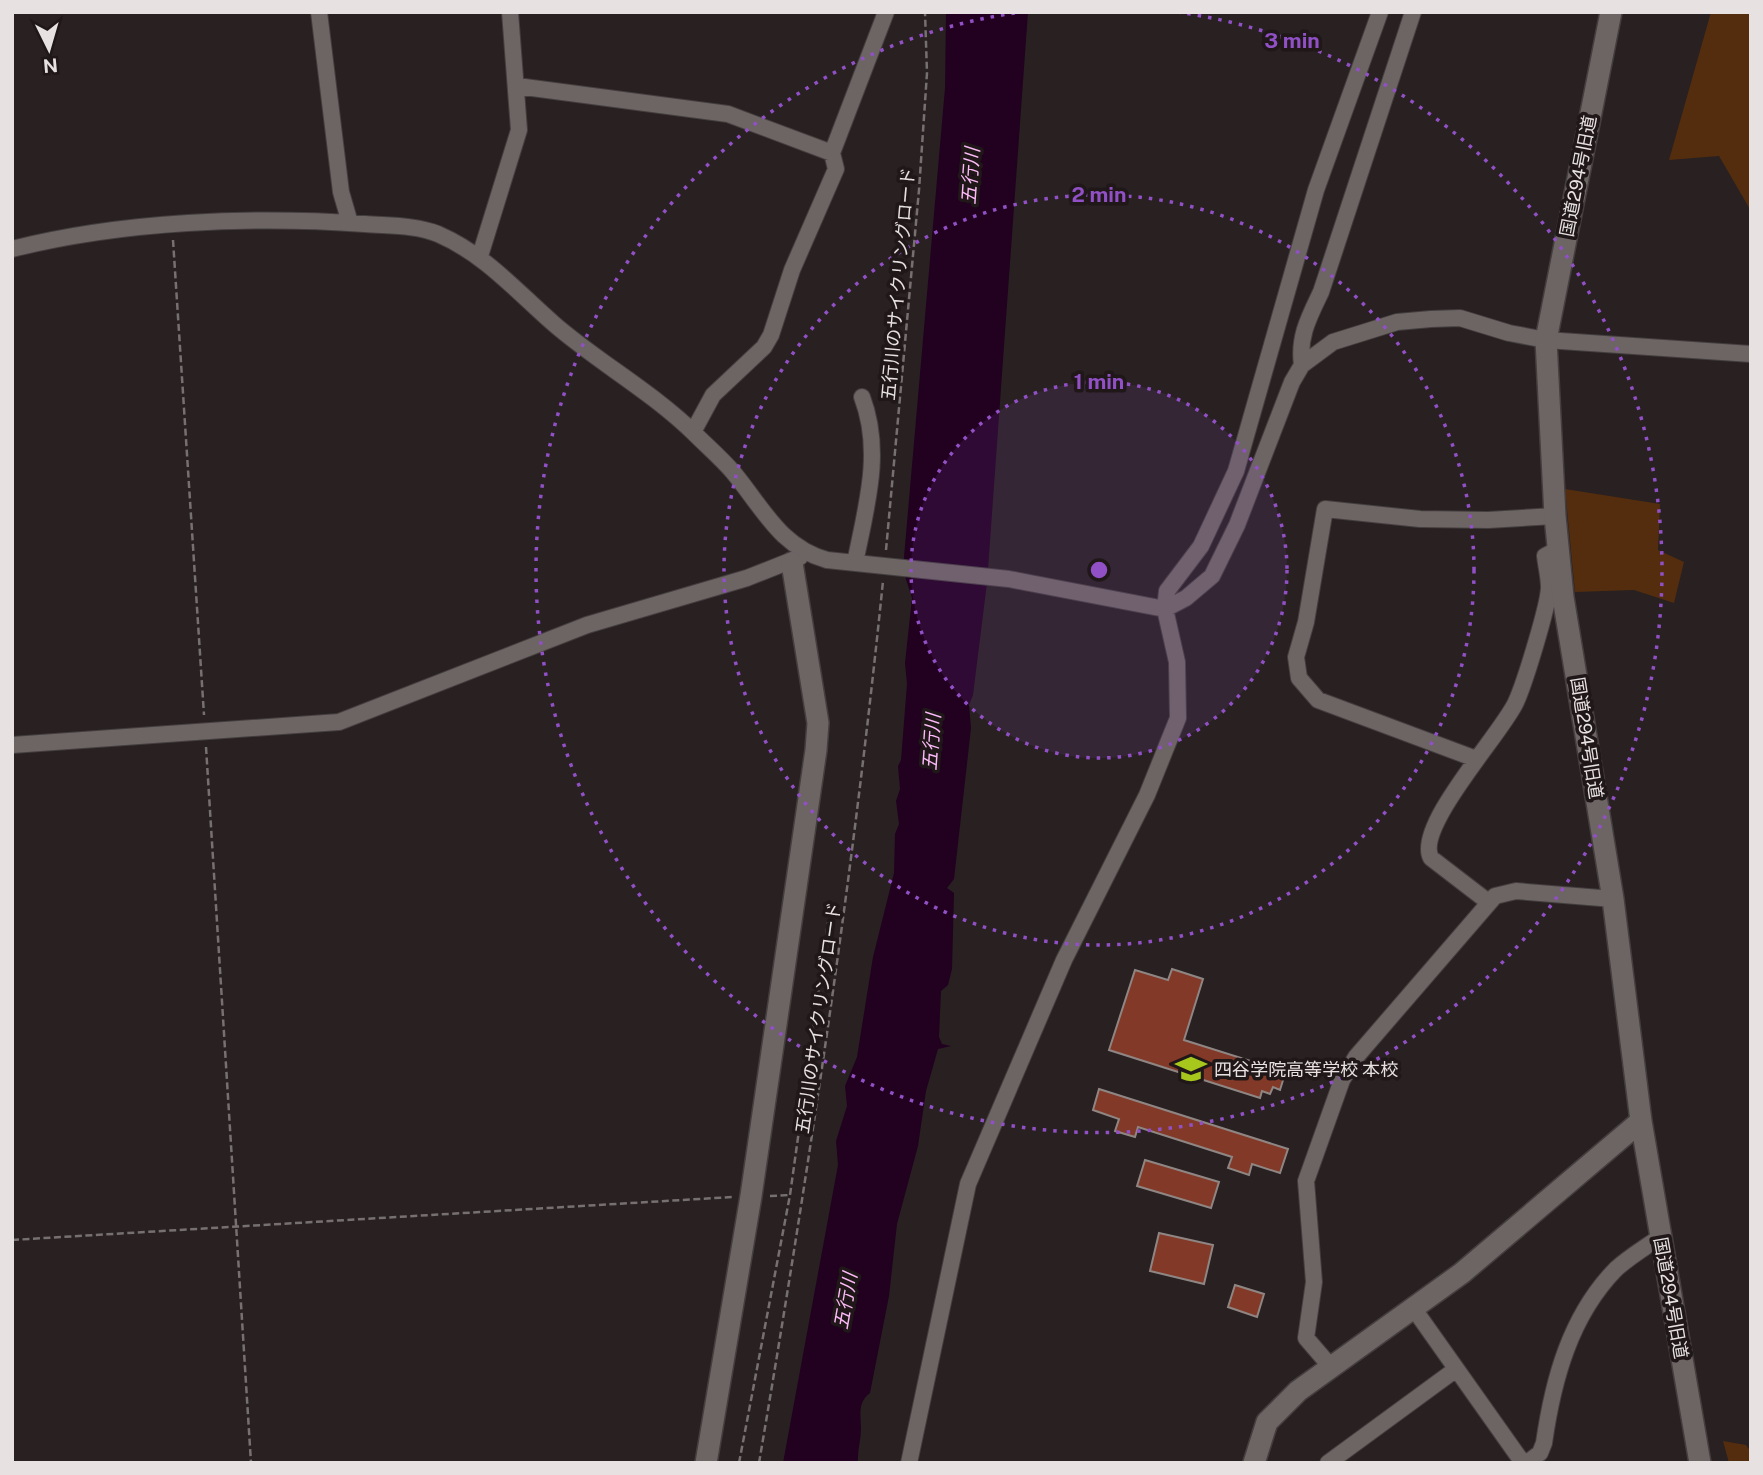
<svg xmlns="http://www.w3.org/2000/svg" width="1763" height="1475" viewBox="0 0 1763 1475" font-family="'Public Sans','Noto Sans JP',sans-serif">
	<style>
		.green { fill: #532d0e }
		.water { fill: #210020 }
		.building { fill: #833928; stroke: #8f8684; stroke-width: 2 }
		.lines { fill: none; stroke-linecap: round; stroke-linejoin: round }
		.street-casing { stroke: #443e3f; stroke-width: 18 }
		.secondary-casing { stroke: #443e3f; stroke-width: 24 }
		.path { stroke: #777071; stroke-width: 2.5; stroke-dasharray: 7 3.5; stroke-linecap: butt }
		.street { stroke: #6d6464; stroke-width: 16 }
		.secondary { stroke: #6d6464; stroke-width: 21 }
		.ring { fill: none; stroke: #9150c6; stroke-width: 3.5; stroke-dasharray: 3.5 7 }
		.labels { text-anchor: middle; dominant-baseline: central; stroke-width: 7; stroke-linejoin: round; paint-order: stroke }
		.street-label { font-size: 18px; fill: #e7e1e2; stroke: #1f1718 }
		.poi-label { font-size: 18px; fill: #e7e1e2; stroke: #1f1718; text-anchor: start }
		.water-label { font-size: 19px; font-style: italic; fill: #fcbaf7; stroke: #1f1718 }
		.centre { fill: #9150c6; stroke: #1f1718; stroke-width: 3.5 }
		.ring-label { font-size: 21px; text-anchor: middle; font-weight: bold; fill: #9150c6; stroke: #1f1718; stroke-width: 7; stroke-linejoin: round; paint-order: stroke }
	</style>
	<rect width="100%" height="100%" fill="#282021"/>
	<path class="green" d="M1711,12H1751V211L1719,156L1669,160Z
		M1565,489L1660,504L1658,550L1684,562L1674,603L1634,590L1575,592Z
		M1723,1441L1746,1445L1751,1452V1463H1729Z"/>
	<path class="water" d="M946,12H1028L987,583L973,695L969,705L971,728L954,879L947,888L954,893L952,969L948,985L941,991L939,1037L942,1044L951,1046L938,1049L926,1091L918,1146L897,1224L889,1296L870,1393C857,1403 861,1415 861,1429C861,1440 857,1451 858,1463H783L838,1165L836,1141L847,1106L845,1086L857,1057L873,957L894,873L895,834L899,824L896,801L900,789L898,766L901,760L907,684L905,663L912,598L905,576L904,557L945,88Z"/>
	<path class="building" d="M1172,969L1203,979L1184,1040L1276,1069L1274,1074L1284,1077L1280,1090L1273,1087L1270,1094L1262,1091L1260,1098L1109,1050L1135,970L1168,980Z
		M1099,1089L1288,1149L1280,1173L1252,1164L1249,1175L1228,1168L1232,1157L1138,1127L1135,1137L1115,1131L1119,1119L1093,1110Z
		M1145,1160L1219,1182L1211,1208L1137,1186Z
		M1159,1233L1213,1245L1204,1284L1150,1271Z
		M1235,1285L1264,1294L1257,1317L1228,1307Z"/>
	<g class="lines">
		<defs>
			<path id="street" d="M319,12L341,192L350,223
				M517,86L728,114L832,153
				M12,249C123,221 252,216 365,224C388,226 416,225 438,234C486,255 516,291 554,324C599,363 654,393 696,435C708,447 722,459 733,472C763,508 780,547 827,560L1009,579L1165,609L1186,598L1212,576L1237,525L1292,382L1302,365L1333,342L1397,322L1431,319L1460,318L1509,333L1546,340L1751,354
				M480,256L519,130L510,12
				M1302,365C1298,337 1309,317 1321,292L1413,12
				M693,432L713,395L764,347L771,335L792,270L836,169L832,153L886,12
				M855,563C866,507 883,452 862,397
				M12,745L339,722L587,625L747,578L800,557
				M1476,759L1318,700L1299,678L1296,657L1306,622L1325,509L1420,519L1488,520L1555,516
				M1487,901L1431,858C1414,827 1503,732 1516,702C1525,682 1548,607 1549,588C1549,577 1546,566 1545,556L1558,549
				M1414,1309L1523,1463
				M1331,1367L1306,1338L1314,1282L1306,1181L1342,1080L1356,1057L1495,896L1516,891L1613,899
				M909,1463L968,1184L1064,960L1147,795L1178,718L1177,662L1165,609L1167,591L1201,546L1236,471L1316,190L1380,12
				M1328,1463L1455,1370
				M1527,1463L1540,1453L1544,1443C1553,1380 1570,1316 1616,1269C1629,1257 1646,1247 1660,1237"/>
			<path id="secondary" d="M1611,12L1546,340L1555,516L1563,597L1613,899L1641,1121L1700,1463
				M706,1463L751,1196L816,750L818,723L792,563
				M1254,1463L1267,1422L1298,1391L1462,1273L1641,1121"/>
		</defs>
		<use href="#street" class="street-casing"/>
		<use href="#secondary" class="secondary-casing"/>
		<path class="path" d="M173,240L204,715
			M886,550L919,190L927,73L925,12
			M206,747L251,1463
			M770,1196L790,1195
			M12,1240L732,1197
			M739,1463L790,1195L828,922
			M759,1463C809,1169 853,877 883,581"/>
		<use href="#street" class="street"/>
		<use href="#secondary" class="secondary"/>
	</g>
	<circle cx="1099" cy="570" r="188" fill="#9150c6" fill-opacity=".12"/>
	<g class="ring">
		<circle cx="1099" cy="570" r="188"/>
		<circle cx="1099" cy="570" r="375"/>
		<path d="M1177 12A563 563 0 1 1 1021 12"/>
	</g>
	<defs>
		<symbol id="school-bare" viewBox="-9 -9 18 18"><path d="M0-5L7-2L0 1L-7-2ZM-4 1L0 2.5L4 1V4Q0 6-4 4Z" fill="#a8c71d" stroke="#1f1718" stroke-width="2.5" paint-order="stroke"/></symbol>
	</defs>
	<g fill-rule="evenodd">
		<use href="#school-bare" x="1169" y="1047" width="44" height="44"/>
	</g>
	<g class="labels">
		<g class="street-label">
			<text transform="translate(1578 176) rotate(-79)">国道294号旧道</text>
			<text transform="translate(898 284) rotate(-85)">五行川のサイクリングロード</text>
			<text transform="translate(1587 738) rotate(81)">国道294号旧道</text>
			<text transform="translate(818 1018) rotate(-82)">五行川のサイクリングロード</text>
			<text transform="translate(1671 1298) rotate(80)">国道294号旧道</text>
		</g>
		<g class="poi-label">
			<text x="1214" y="1069">四谷学院高等学校 本校</text>
		</g>
		<g class="water-label">
			<text transform="translate(970 176) rotate(-86)">五行川</text>
			<text transform="translate(931 742) rotate(-86)">五行川</text>
			<text transform="translate(845 1301) rotate(-80)">五行川</text>
		</g>
	</g>
	<circle cx="1099" cy="570" r="10" class="centre"/>
	<g class="ring-label">
		<text x="1292" y="48">3 min</text>
		<text x="1099" y="202">2 min</text>
		<text x="1099" y="389">1 min</text>
	</g>
	<rect width="1763" height="1475" fill="none" stroke="#e7e1e2" stroke-width="28"/>
	<g transform="translate(49 49) rotate(175)" stroke="#1f1718" stroke-width="5" paint-order="stroke">
	<path d="M0-5L12 26L0 18L-12 26Z" fill="#e7e1e2"/>
	<text y="-10" font-size="19" font-weight="bold" text-anchor="middle" fill="#e7e1e2">N</text>
	</g>
</svg>
